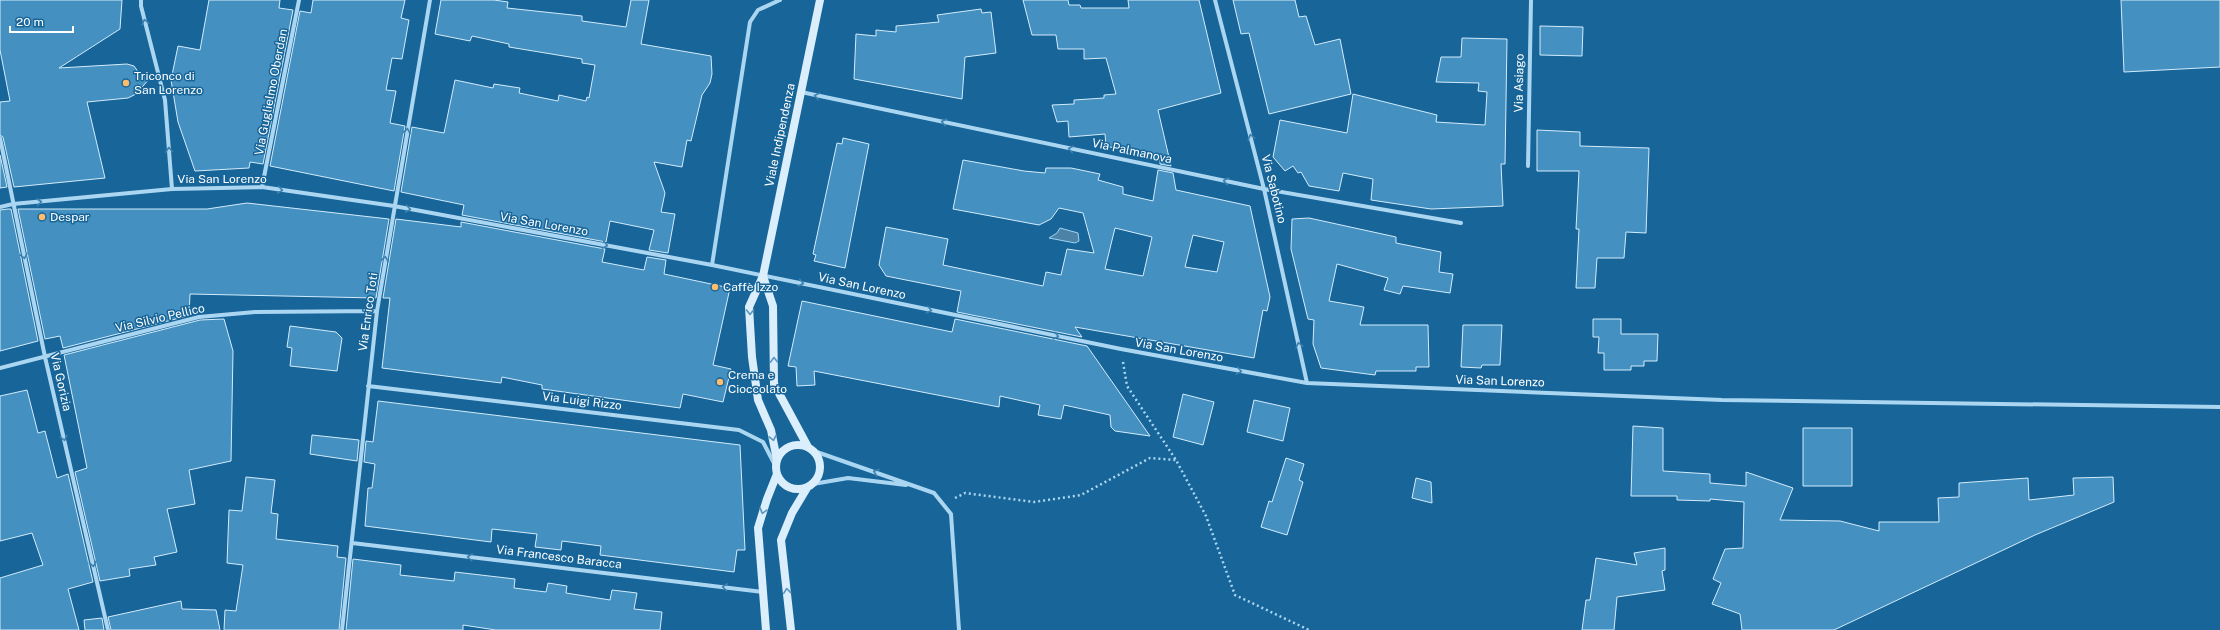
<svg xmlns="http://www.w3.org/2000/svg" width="2220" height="630" viewBox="0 0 2220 630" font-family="'Public Sans',sans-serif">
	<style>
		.water { fill: #4c82a5; stroke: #9ed4f4 }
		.building { fill: #4490c1; stroke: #d3ecfc; fill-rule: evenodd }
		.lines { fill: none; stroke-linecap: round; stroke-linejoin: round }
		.path { stroke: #abd6f2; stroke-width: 2.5; stroke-dasharray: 2 3; stroke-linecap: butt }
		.minor { stroke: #abd6f2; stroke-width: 4 }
		.secondary { stroke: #daeefc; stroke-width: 8 }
		.oneway { stroke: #3c81af }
		.oneway2 { stroke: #5b95bc }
		.poi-dot { fill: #ffbd6c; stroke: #176599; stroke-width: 1.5 }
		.labels { text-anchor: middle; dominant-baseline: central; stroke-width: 3; stroke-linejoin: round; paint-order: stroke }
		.poi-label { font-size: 12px; fill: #fff; stroke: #176599; text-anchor: start }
		.street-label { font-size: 12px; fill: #fff; stroke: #176599 }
	</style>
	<rect width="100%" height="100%" fill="#176599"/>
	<path class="water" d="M1060,228L1078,233L1079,241L1075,243L1049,238L1057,233Z"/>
	<path class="building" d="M0,0H122L120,29L59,68L127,64L134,66L139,73L150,78L136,94L128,98L87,102L105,178L14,187L3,137L0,135V102L10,101L0,50Z
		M209,0H280L279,8L293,10L263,164L250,162L249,168L195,171L178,122L171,80L178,46L200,50Z
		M313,0H405L401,18L409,20L402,59L392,58L386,90L396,91L390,123L405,126L394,191L270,166L300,11L311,13Z
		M441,0H494L508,2L507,8L582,16V21L626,27L631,0H649L641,44L711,56L712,74L710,83L702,95L691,141L687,140L682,167L654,162L665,193L661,212L675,214L668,253L649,250L654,230L610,221L606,242L462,215L464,205L401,192L412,127L444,133L455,80L493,88L494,84L520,88L519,93L558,101L559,95L586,101L587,97L589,98L595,65L582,63V59L509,47V44L472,36L470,41L435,34Z
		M1023,0H1068L1069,5H1080L1081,8H1129L1128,0H1199L1221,93L1158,110L1171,166L1160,164V160L1106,146L1105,134L1069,137L1068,121L1057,122L1052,105L1074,104V100L1104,98V95L1116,94L1106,58L1084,59V49H1058L1056,35H1032Z
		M1233,0H1295L1299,17L1306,16L1315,45L1340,39L1351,94L1269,114L1249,33L1241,34Z
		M2121,0H2220V67L2124,72Z
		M981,9L982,13L991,12L996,53L965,57L962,99L854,79L856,34L876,36V30L896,32V26L939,22L937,15Z
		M1540,26L1583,27L1582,56L1540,55Z
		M1462,38L1507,39L1505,164H1501L1503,206L1431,209L1371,200L1373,179L1343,173L1339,191L1309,186L1301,172L1298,173L1293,166L1285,171L1273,157L1280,120L1347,133L1353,94L1437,115L1436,122L1485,125L1487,92L1478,91L1479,83L1436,82L1441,57H1461Z
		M1537,130L1580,132V146L1649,148L1646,233L1626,232L1624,258H1597L1595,288H1576L1579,229H1576L1579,171H1537Z
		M843,138L869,144L845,268L814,261L816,255L813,254L837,143L842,144Z
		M0,155L7,187L0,188Z
		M963,160L1024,171L1045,173L1046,168H1071L1100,174L1098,180L1123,187V194L1153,201L1158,170L1173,173L1176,190L1250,206L1270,297L1267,311L1263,310L1254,358L1075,327L1082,337L957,312L961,291L886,276L879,265L886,227L948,239L943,265L1043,286L1046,272L1061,275L1067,249L1094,253L1083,213L1059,208L1051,219L1039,225L953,209ZM1115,228L1152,237L1143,276L1105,269ZM1193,235L1224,242L1217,272L1185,267Z
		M247,203L389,219L376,298L190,294L189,315H191L63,348L60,336L45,339L18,209H207Z
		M8,209H11L38,341L0,351V210Z
		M1309,218L1396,237V243L1441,252L1439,272L1453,274L1450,293L1403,286L1400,294L1384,290L1388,278L1337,264L1329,301L1364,307L1360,325H1428L1429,367H1416V371H1376L1375,375L1321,368L1313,344L1314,320L1308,319L1291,249L1292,219Z
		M396,219L461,227V222L605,249L602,262L644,270L647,257L666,260L664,274L730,288L713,365L731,369L723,402L683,394L680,408L542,389V385L502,377L501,383L382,368L390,298H383Z
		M802,301L952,332L955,319L1087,346L1150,436L1115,431L1111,427L1110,415L1064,405L1061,419L1038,415L1040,405L1000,396L999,407L814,371L815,385L797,386L796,367L788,366Z
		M224,319L233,351L231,461L189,470L195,504L167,509L177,552L154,557L156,565L129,569L130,576L100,581L75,472L87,468L64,355L200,320Z
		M1593,319H1621V334H1658L1657,361H1644V366H1631V370H1604V353H1598L1599,337H1593Z
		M1463,325H1502L1500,365H1482L1481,368L1461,367Z
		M290,326L336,332L342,338L337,371L290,366L292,348L287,347Z
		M27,390L38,433L45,431L57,478L68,474L93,582L68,589L79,630H0V578L43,565L32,533L0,541V396Z
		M1183,394L1214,402L1203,445L1173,437Z
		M1254,400L1290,408L1283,441L1247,432Z
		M378,401L740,445L745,550H737L734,572L600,555L601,546L562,541L561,550L535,547L537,534L492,529L491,542L365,526L368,488H372L375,464L364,462L366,441L373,442Z
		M1633,426L1663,428V471L1710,474V483L1746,486V472L1793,488L1780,520L1840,521L1879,531V522H1939L1938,498L1959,497V483L2028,478L2029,500L2074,495L2073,478L2113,477L2114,502L2035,535L1834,630H1742L1740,614L1712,604L1721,583L1713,579L1725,549L1743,548L1744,502L1710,499V501L1677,500V496H1631Z
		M1803,428H1852V486H1803Z
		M312,435L359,440L357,461L310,454Z
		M1286,458L1304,464L1299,480L1303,482L1287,535L1261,527L1269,501L1272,502Z
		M246,477L275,480L271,513L278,514L276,539L338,546L337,557L346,558L339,630H224L225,610L236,611L243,565L227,563L229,510L242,511Z
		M1416,478L1431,482L1432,503L1412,498Z
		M1665,548V570L1662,571L1665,590L1617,597L1614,630H1582L1586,600H1590L1596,558L1637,565L1634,553Z
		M353,559L401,565L400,575L454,581L455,572L515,579L514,588L546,592L548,583L567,586L566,593L610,600L612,590L637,593L634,609L662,612L660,630H496L463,625V630H346Z
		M181,601L182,609L216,610L220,630H111L108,617Z
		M102,618L104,630H85L84,620Z"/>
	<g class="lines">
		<path class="path" d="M1123,362L1127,386L1176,460L1206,516L1235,595L1309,630
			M955,498L965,493L1034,502L1081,495L1150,458L1176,460"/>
		<path class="minor" d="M141,0V6L165,100L172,189
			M1215,0L1264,189L1307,383
			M801,92L1264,189L1461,223
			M0,138L45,357L108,630
			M1528,166L1531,0
			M262,187L299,0
			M0,207L13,204L172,189L262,187L394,206L712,265L1121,349L1307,383L1722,400L2220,407
			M712,265L750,22L758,10L780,0
			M0,368L199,317L255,312L377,311
			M368,386L739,430L763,442L776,467
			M814,451L934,493L951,514L959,630
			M813,484L848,478L906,485
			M352,543L763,592
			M342,630L377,311L430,0"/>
		<path class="secondary" d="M763,276L773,306L774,384L808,447
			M776 467a22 22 0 1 1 44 0a22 22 0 1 1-44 0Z
			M777,460L771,430L758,400L752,357L749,307L763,276L820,0
			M766,630L758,528L767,499L777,474
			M791,630L781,540L792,513L807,488"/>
	</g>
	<defs><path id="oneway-chevron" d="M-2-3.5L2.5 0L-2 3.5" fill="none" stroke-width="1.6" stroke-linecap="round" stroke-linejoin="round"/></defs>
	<g class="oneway">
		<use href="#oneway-chevron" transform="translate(145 22) rotate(-104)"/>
		<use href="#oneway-chevron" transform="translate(817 96) rotate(-168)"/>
		<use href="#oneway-chevron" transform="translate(944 122) rotate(-168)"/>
		<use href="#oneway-chevron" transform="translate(407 131) rotate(-80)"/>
		<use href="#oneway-chevron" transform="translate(1251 137) rotate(-105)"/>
		<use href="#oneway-chevron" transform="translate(1071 149) rotate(-168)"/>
		<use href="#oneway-chevron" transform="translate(169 150) rotate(-95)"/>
		<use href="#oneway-chevron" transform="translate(1226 181) rotate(-168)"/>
		<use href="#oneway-chevron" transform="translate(280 190) rotate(8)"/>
		<use href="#oneway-chevron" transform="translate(39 202) rotate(-6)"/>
		<use href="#oneway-chevron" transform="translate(408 209) rotate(10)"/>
		<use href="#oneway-chevron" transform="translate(605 245) rotate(10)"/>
		<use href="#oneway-chevron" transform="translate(24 256) rotate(78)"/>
		<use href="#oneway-chevron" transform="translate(385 259) rotate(-81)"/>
		<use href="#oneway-chevron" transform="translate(801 283) rotate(12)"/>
		<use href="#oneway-chevron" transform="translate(929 310) rotate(12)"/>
		<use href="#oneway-chevron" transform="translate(1056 336) rotate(12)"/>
		<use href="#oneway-chevron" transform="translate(1299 345) rotate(-103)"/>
		<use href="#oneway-chevron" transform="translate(1239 371) rotate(10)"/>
		<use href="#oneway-chevron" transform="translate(64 438) rotate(77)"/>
		<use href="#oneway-chevron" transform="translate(876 472) rotate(-160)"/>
		<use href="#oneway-chevron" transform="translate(470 557) rotate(-173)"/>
		<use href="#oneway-chevron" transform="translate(93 564) rotate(77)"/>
		<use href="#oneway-chevron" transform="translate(725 587) rotate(-173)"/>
	</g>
	<g class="oneway2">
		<use href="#oneway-chevron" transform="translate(750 312) rotate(90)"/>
		<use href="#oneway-chevron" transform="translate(774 360) rotate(-91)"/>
		<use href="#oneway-chevron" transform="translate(773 438) rotate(78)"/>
		<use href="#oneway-chevron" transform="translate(763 511) rotate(106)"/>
		<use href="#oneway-chevron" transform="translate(787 591) rotate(-96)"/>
	</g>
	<g class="poi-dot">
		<circle cx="126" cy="83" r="4"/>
		<circle cx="42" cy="217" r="4"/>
		<circle cx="715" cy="287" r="4"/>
		<circle cx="720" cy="382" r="4"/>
	</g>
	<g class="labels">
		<g class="poi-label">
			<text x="134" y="76">Triconco di<tspan x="134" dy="14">San Lorenzo</tspan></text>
			<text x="50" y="217">Despar</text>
			<text x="723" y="287">Caffè Izzo</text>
			<text x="728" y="375">Crema e<tspan x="728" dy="14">Cioccolato</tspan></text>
		</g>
		<g class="street-label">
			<text transform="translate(1519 83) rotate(-89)">Via Asiago</text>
			<text transform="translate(271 92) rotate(-79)">Via Guglielmo Oberdan</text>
			<text transform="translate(780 135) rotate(-78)">Viale Indipendenza</text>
			<text transform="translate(1132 151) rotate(12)">Via Palmanova</text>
			<text x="222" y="179">Via San Lorenzo</text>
			<text transform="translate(1274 189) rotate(76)">Via Sabotino</text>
			<text transform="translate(544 224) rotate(10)">Via San Lorenzo</text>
			<text transform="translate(862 286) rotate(12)">Via San Lorenzo</text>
			<text transform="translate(368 312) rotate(-82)">Via Enrico Toti</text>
			<text transform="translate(160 318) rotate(-13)">Via Silvio Pellico</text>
			<text transform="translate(1179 350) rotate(10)">Via San Lorenzo</text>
			<text transform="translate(1500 381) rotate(2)">Via San Lorenzo</text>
			<text transform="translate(61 382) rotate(77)">Via Gorizia</text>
			<text transform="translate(582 401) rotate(7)">Via Luigi Rizzo</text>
			<text transform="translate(559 557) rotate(7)">Via Francesco Baracca</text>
		</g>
	</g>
	<path d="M10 26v6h63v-6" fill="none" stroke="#ffffff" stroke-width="2"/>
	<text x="16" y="26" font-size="12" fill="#ffffff" stroke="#176599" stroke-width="3" paint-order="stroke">20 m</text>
</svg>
